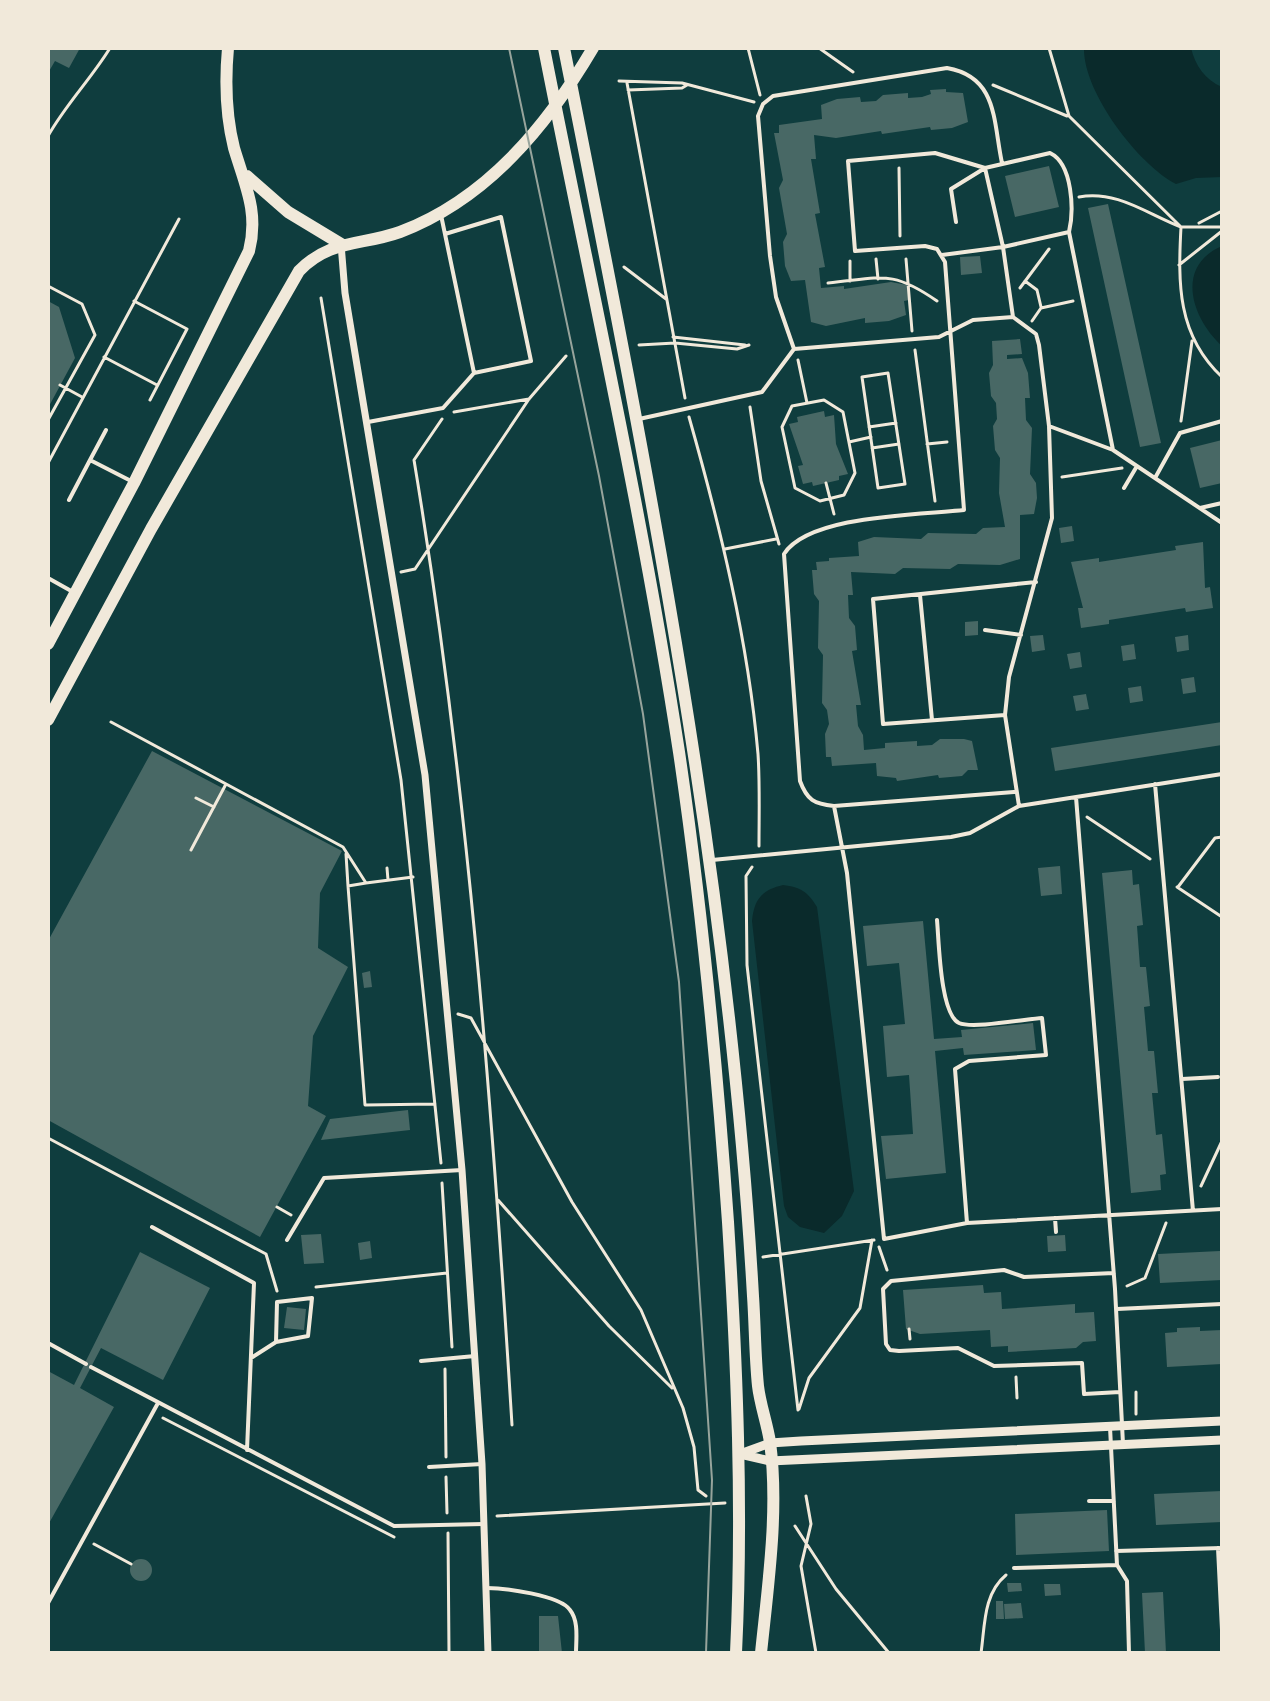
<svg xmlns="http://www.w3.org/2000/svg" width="1270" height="1701" viewBox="0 0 1270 1701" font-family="'Noto Sans',sans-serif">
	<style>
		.water { fill: #0a2a2b }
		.building { fill: #486865 }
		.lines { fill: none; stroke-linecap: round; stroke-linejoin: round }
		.path { stroke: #f1e9da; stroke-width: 3 }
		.service { stroke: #f1e9da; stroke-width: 4 }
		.minor { stroke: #f1e9da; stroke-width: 7 }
		.tertiary { stroke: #f1e9da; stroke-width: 9 }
		.primary { stroke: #f1e9da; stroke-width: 12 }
		.tram { stroke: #97a49c; stroke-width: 2 }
	</style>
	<rect width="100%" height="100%" fill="#0f3d3e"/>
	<path class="water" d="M1084,48H1191C1195,65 1205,80 1222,87V177L1196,178L1176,184C1138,164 1083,92 1084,48Z
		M1222,246V346C1191,318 1175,266 1222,246Z
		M783,885C801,887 808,892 817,907L854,1191L842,1216L824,1233L800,1227L788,1217L784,1206L752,921C754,899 762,890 783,885Z"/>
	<path class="building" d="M48,48H80L69,68L55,61L48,73Z
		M946,89V92L963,93L968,122L952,128L931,130L930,127L882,134L881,131L836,138L814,135L816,159H811L820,213L815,214L825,267L819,268L821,288L844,286V289L891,282L907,285L909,300L904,301L906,315L889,321L865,323V318L826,326L811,322L805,280L791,281L785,266L783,242L787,234L779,188L783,180L774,133H779V125L822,119L821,105L837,99L860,97L861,102L876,101L883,95L908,93V98L922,97L931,94L930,90Z
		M1049,166L1059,207L1015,217L1005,176Z
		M1108,204L1161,443L1140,447L1088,208Z
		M980,256L982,273L961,275L960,257Z
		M48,301L59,307L75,358L48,408Z
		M1020,339L1022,354L1007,355V359L1022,358L1028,373L1030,398H1025L1026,420L1032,428L1030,474L1036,483L1037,498L1034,514L1020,515V559L1000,565L958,564L950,569L903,568L895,574L851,572L853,595H848L849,618L855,626L857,650L852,651L861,705H856L858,726L863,735L864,750L885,748V743L917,741V746L932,745L940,739H964L972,741L978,770H968L962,776L939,778L938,775L897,781L896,778L877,776L876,763L832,766L831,757H826L825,734L829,724L827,710L822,703L823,655L818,648L819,601L814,594L812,570H817L816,562L829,561V558L859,556L858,542L874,537L921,539L928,533L976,534L983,528L1005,527L999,493L1000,458L995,450L993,426L997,419L996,403L991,396L989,373L993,365L992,341Z
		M824,411L825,417L834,415L836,444L848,474L839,476V480L813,486L812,482L803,484L798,466L803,465L789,424L798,422L797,417Z
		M1222,440V483L1200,488L1190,448Z
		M1072,526L1074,541L1061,543L1059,528Z
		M1203,542L1205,588L1210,587L1213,608L1186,612L1185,608L1109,620V624L1081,628L1078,608H1083L1071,562L1099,558V562L1176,550L1175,546Z
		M978,621V635L965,636V622Z
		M1043,635L1045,650L1032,652L1030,636Z
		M1188,635L1189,650L1177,652L1175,637Z
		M1134,644L1136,659L1123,661L1121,646Z
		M1080,652L1082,667L1070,669L1067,654Z
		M1194,677L1196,692L1183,694L1181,679Z
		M1141,686L1143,701L1130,703L1128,688Z
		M1086,694L1089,709L1076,711L1073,696Z
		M1222,722V745L1055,771L1051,748Z
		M152,751L342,851L320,893L318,948L348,967L313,1036L308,1106L326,1116L260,1237L48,1120V941Z
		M1060,866L1062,894L1041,896L1038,868Z
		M1132,870L1133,885L1139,884L1143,925L1137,926L1140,967H1146L1150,1006L1144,1007L1148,1051H1154L1158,1093H1152L1156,1135L1162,1134L1166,1174L1160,1175L1161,1190L1131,1193L1102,873Z
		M923,921L934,1039L962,1037L961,1030L1033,1023L1036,1050L964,1055L963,1048L935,1051L946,1173L886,1179L881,1136L913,1134L909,1075L887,1077L883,1026L905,1024L899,963L867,966L863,926Z
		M370,971L372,987L364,988L362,973Z
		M408,1110L410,1130L321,1140L330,1119Z
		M321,1234L324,1263L304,1264L301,1235Z
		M1065,1235L1066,1251L1048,1252L1047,1236Z
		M370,1241L372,1258L360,1260L358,1243Z
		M1220,1251L1222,1280L1160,1283L1158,1254Z
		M140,1252L210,1288L163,1380L101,1348L80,1388L114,1407L48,1525V1371L74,1385Z
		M983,1285L984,1293L1001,1292L1002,1309L1075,1304V1313L1094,1312L1096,1341L1083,1342L1076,1348L1008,1352V1346L991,1347L990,1330L920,1334L906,1329L903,1290Z
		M287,1307L306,1309L304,1330L284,1328Z
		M1200,1327V1331L1222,1330V1364L1167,1367L1165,1333L1177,1332V1328Z
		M1222,1491V1522L1156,1525L1154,1494Z
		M1107,1510L1109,1551L1016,1555L1015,1514Z
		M130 1570a11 11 0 1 1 22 0a11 11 0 1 1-22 0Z
		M1007,1583H1021L1022,1591L1008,1592Z
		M1044,1584H1060L1061,1595L1045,1596Z
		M1163,1592L1166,1653H1145L1142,1593Z
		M996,1601H1003L1004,1619H996Z
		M1021,1603L1023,1618L1005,1619L1004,1604Z
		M539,1616H558L562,1653H539Z"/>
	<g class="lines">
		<path class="path" d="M748,48L760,95
			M819,48L853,72
			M1049,48L1069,116L1181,227H1222
			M619,81L682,83L754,102
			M627,83L685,398
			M993,85L1067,116
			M628,90L682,88L687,85
			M48,136C66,104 91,79 110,48
			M899,168L900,236
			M1079,197C1117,190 1147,214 1181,227C1178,283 1177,335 1222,377
			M1199,223L1222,211
			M876,259L878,279
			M906,259L912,331
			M1179,265L1222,231
			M624,267L666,299
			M850,281V261
			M1025,281L1037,290L1041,307
			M828,283C881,278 891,269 937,301
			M48,286L82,304L95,335L48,420
			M1020,288L1049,249
			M321,298L401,780L441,1163
			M134,301L187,329L150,400
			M1032,321L1041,308L1073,301
			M673,337L745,345
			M639,345L675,343L737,349L749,345
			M915,350L935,501
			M104,357L157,385
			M798,360L807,403
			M888,373L905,484L878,488L862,377Z
			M60,385L82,397
			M824,400L843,412L855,473L844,495L820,501L795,488L782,427L792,406Z
			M750,407L761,481L779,544
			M454,412L529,399
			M689,417C720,526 748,640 758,754C760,784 759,815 759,846
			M442,419L414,460C467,779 492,1102 512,1425
			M1181,421L1192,341
			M869,427L896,423
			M849,442L871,437
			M927,444L947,442
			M872,448L899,444
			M48,463L179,219
			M1062,477L1122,468
			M826,483L834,514
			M725,549L776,539
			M401,572L415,569L529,399L566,356
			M111,722L343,847L366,883L413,877
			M196,798L214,807
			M1087,817L1150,859
			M191,850L226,784
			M346,854L348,886
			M752,867L746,876L747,965L798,1410
			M387,868L388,880
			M366,883L348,886L365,1105L435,1104
			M1177,887L1222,917
			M1178,887L1215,838L1222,837
			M458,1014L471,1018L572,1202L641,1310L683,1408L694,1447L698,1490L706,1496
			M48,1138L266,1254L277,1291
			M442,1183L452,1347
			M1201,1186L1222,1141
			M498,1200L609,1326L672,1388
			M277,1207L291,1215
			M879,1247L887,1270
			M763,1257L874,1240
			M1127,1286L1145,1278L1166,1223
			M316,1287L447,1273
			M909,1329L910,1339
			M445,1369L446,1457
			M1016,1377L1017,1398
			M1136,1392V1414
			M799,1409L809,1378L860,1308L872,1240
			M163,1418L394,1537
			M446,1477L447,1513
			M806,1496L811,1524L801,1566L816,1653
			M497,1516L725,1503
			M795,1526L836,1589L889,1653
			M448,1533L449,1653
			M94,1544L131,1564
			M981,1653C985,1626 983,1594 1006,1575"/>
		<path class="service" d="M985,168L935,153L848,161L855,251L925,246L937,249L945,262L964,510C918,515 809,515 784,554L800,781C807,800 814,804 834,806L847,873L884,1239L967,1223L1222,1209
			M985,168L1003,247L1069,232L1113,450L1222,523
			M441,215L474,373
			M956,222L951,189L985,168L1050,153C1073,164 1074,211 1069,232
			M942,255L1003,247L1013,317L1036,334L1039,345L1049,426L1052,518L1009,677L1005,715L1019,806
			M794,349L776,297L770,256L758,116L763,104L773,96L947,68C998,77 993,121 1002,163
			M639,419L762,392L794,349L939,337L973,320L1013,317
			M368,422L443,408L474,373L531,361L501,217L445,234
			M1049,426L1113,450
			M106,430L90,460L133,482
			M1155,478L1180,433L1222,421
			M1124,488L1137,466
			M69,500L90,460
			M1200,508L1222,503
			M48,578L73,592
			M920,595L932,720
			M985,630L1021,635
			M1005,715L883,724L873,599L1036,582
			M1155,784L1193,1211
			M1076,797L1115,1289L1123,1444
			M834,806L1014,792
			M712,860L951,837L970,833L1019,806L1222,774
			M937,920C939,941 940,1014 959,1023C973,1029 1025,1019 1042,1018L1046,1055L969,1061L955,1069L967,1223
			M1182,1079L1218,1077
			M1055,1218L1056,1232
			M152,1227L254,1283L247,1450
			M287,1240L324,1178L462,1170
			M1114,1273L1024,1277L1004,1270L891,1281L883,1289L886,1344L890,1350L899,1351L958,1348L994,1366L1082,1363L1084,1394L1120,1392
			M1117,1309L1222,1304
			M48,1343L86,1364
			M251,1358L276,1342L308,1336L312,1298L277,1302L276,1342
			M421,1361L475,1356
			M91,1367L394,1526L484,1524
			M1110,1427L1117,1565L1127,1581L1129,1653
			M429,1467L482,1464
			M1089,1501H1114
			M1218,1548L1222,1630
			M1116,1551L1222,1548
			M1014,1568L1117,1565
			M487,1588C504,1588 560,1595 570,1610C579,1621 576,1640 576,1653
			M48,1603L158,1403"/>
		<path class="minor" d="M341,244L345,293L425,775L462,1170L482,1464L488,1653"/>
		<path class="tertiary" d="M740,1454L770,1443L801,1441L1222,1421
			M740,1454L770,1461L1222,1440"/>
		<path class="primary" d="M544,48C590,282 643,516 679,752C702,908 717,1065 728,1222C737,1366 743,1509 736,1653
			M564,48C646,462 729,874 753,1296C755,1326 755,1356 758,1386C760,1404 767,1423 770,1442C779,1510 768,1585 761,1653
			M247,176L288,212L341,244
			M48,644L134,483L249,251C259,212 245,185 234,148C226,116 225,81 228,48
			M48,720L151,529L299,271C330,239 361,246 400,232C487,199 547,126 593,48"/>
		<path class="tram" d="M509,48L599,476L643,714L679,982L712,1480L706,1653"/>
	</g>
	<rect width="1270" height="1701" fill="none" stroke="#f1e9da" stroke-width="100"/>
</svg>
